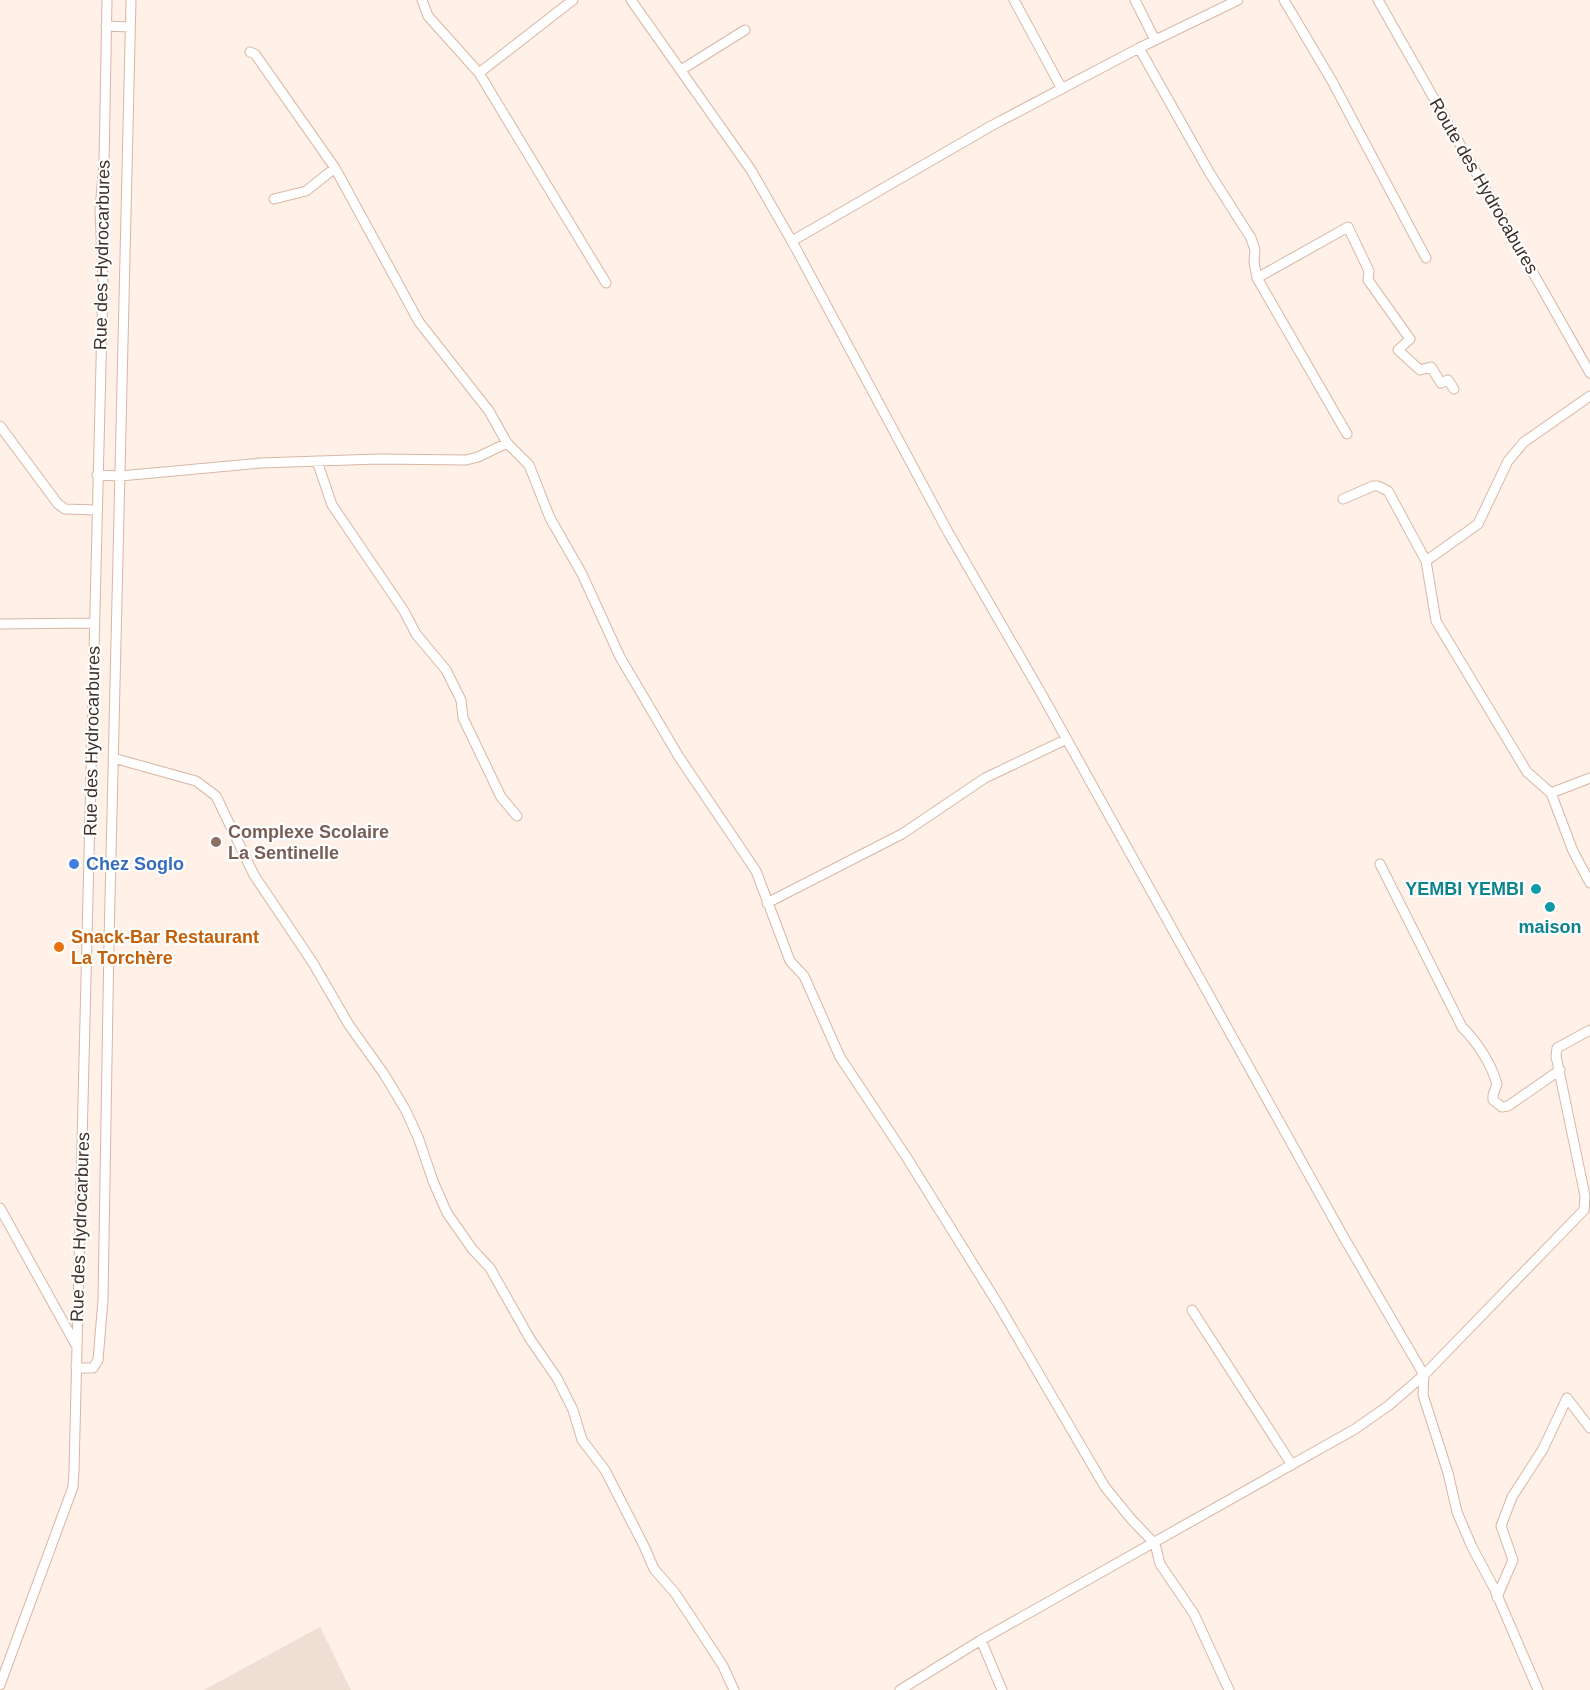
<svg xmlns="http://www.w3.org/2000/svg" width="1590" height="1690" viewBox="0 0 1590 1690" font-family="Arial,sans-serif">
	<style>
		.built { fill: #efded4 }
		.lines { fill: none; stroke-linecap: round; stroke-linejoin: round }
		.minor-casing { stroke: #d9b6a3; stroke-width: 11 }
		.minor { stroke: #fff; stroke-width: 9 }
		.education-dot { fill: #8d6e63; stroke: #fff; stroke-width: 2 }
		.shop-dot { fill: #3f7fe0; stroke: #fff; stroke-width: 2 }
		.culture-dot { fill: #0f9aa8; stroke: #fff; stroke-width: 2 }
		.food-dot { fill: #e8710a; stroke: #fff; stroke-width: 2 }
		.labels { text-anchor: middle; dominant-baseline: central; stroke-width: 4.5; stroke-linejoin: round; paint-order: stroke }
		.street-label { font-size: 18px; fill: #3f3129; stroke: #fff }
		.education-label { font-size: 18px; font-weight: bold; fill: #785e54; stroke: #fff; text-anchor: start }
		.shop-label { font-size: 18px; font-weight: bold; fill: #366cbe; stroke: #fff; text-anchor: start }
		.culture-label { font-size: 18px; font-weight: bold; fill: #0d838f; stroke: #fff; text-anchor: end }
		.food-label { font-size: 18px; font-weight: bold; fill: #c56008; stroke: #fff; text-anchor: start }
	</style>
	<rect width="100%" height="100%" fill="#fff0e8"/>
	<path class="built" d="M320,1627L351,1690H204Z"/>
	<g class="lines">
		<defs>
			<path id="minor" d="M422,0L428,16L479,73L606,283
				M631,0L751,170L794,245L948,532L1041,693L1343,1236L1424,1375L1423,1395L1448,1473L1457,1512L1472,1547L1494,1588L1538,1690
				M1014,0L1062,89
				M1135,0L1155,40
				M1284,0L1332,81L1426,258
				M1378,0L1590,373
				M106,26L130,27
				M1139,48L1209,172L1251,238L1255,250L1254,262L1257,278L1347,434
				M250,52L255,54L335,168L419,322L489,411L507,443
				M681,70L745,30
				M479,73L573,0
				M274,199L306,191L335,168
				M792,241L991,126L1139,48L1238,0
				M1257,278L1348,227L1369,271L1368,280L1410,339L1398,350L1420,370L1431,367L1441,383L1448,380L1454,389
				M0,426L58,504L65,509L96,510
				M317,461L332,505L404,611L416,634L446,670L461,700L463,718L501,797L517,816
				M97,475L120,476L261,463L378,459L466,460L478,457L507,443L529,465L550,518L582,574L620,657L679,757L756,871L790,961L804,976L840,1057L907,1158L998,1304L1105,1487L1132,1520L1155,1544L1160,1564L1194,1614L1229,1690
				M1343,499L1373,486H1378L1388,491L1426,561L1436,621L1527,772L1551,793L1573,851L1590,883
				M1426,561L1478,524L1508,461L1524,442L1590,396
				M0,624L94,623
				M113,758L196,781L216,796L254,875L313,963L349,1025L384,1074L405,1109L418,1137L433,1181L447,1213L473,1250L490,1268L530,1339L557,1378L573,1410L582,1440L605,1470L644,1546L654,1569L675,1593L691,1617L723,1666L734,1690
				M1551,793L1590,778
				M1380,864L1462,1027C1477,1042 1491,1063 1497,1084L1493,1095V1100L1502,1107L1508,1106L1560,1070
				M767,903L902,834L985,778L1067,739
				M0,1208L76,1345
				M1192,1310L1292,1465
				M76,1366L80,1368H93L98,1360L103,1300L109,942L131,0
				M1497,1597L1513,1560L1501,1526L1512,1497L1543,1449L1567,1398L1590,1428
				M981,1640L1002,1690
				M0,1685L73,1487L74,1471L103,282L100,209L104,163L107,0
				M900,1690L981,1640L1355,1429L1388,1406L1424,1375L1584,1210L1585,1196L1556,1056L1557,1048L1590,1030"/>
		</defs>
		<use href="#minor" class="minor-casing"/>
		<use href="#minor" class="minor"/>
	</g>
	<circle class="education-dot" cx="216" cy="842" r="6"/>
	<circle class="shop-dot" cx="74" cy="864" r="6"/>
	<g class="culture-dot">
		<circle cx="1536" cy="889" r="6"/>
		<circle cx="1550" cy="907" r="6"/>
	</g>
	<circle class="food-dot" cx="59" cy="947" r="6"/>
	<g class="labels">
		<g class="street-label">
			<text transform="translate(1484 186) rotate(60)">Route des Hydrocabures</text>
			<text transform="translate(102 255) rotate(-89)">Rue des Hydrocarbures</text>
			<text transform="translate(92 741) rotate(-89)">Rue des Hydrocarbures</text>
			<text transform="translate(80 1227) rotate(-88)">Rue des Hydrocarbures</text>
		</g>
		<g class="education-label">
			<text x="228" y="832">Complexe Scolaire<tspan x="228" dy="21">La Sentinelle</tspan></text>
		</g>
		<g class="shop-label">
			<text x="86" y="864">Chez Soglo</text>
		</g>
		<g class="culture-label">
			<text x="1524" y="889">YEMBI YEMBI</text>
			<text x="1550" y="927" text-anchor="middle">maison</text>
		</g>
		<g class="food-label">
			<text x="71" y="937">Snack-Bar Restaurant<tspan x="71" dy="21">La Torchère</tspan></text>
		</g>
	</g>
</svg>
